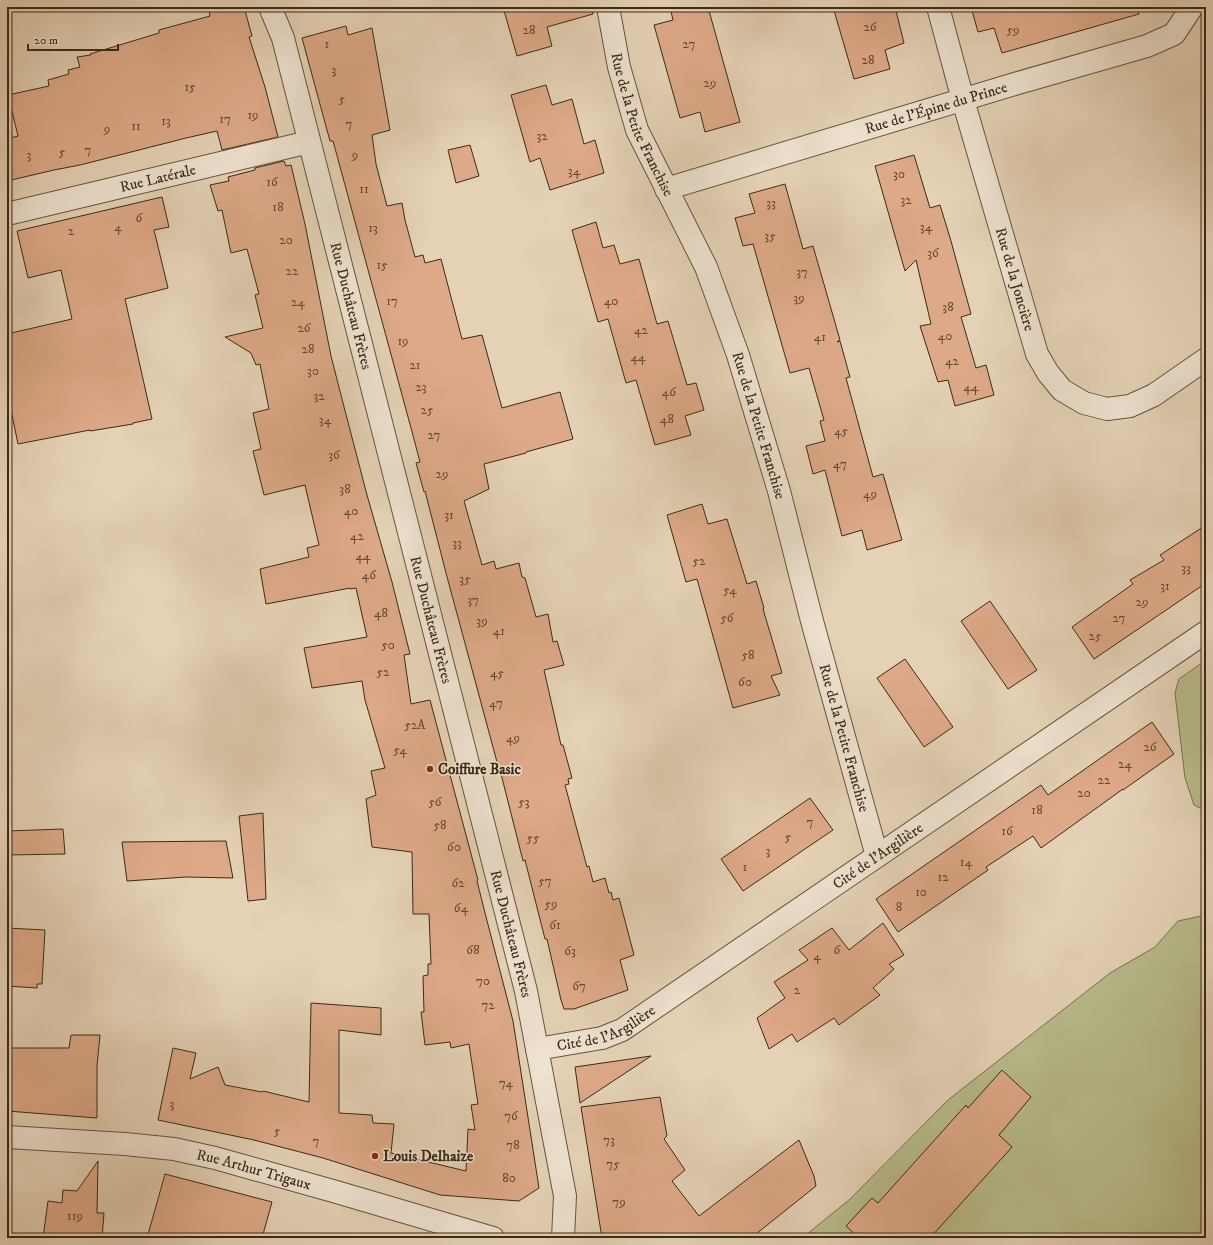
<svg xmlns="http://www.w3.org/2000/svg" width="1213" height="1245" viewBox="0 0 1213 1245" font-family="'IM FELL DW Pica',serif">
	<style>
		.green { fill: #b8bb8b; stroke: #797350 }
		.building { fill: #dea989; stroke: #3a2b16 }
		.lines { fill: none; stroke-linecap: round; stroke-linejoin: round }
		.street-casing { stroke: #65553e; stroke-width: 24 }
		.street { stroke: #eee2d0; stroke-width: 22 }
		.poi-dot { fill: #8f2418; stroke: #eee2d0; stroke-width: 1.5 }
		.labels { text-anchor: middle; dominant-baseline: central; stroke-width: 3; stroke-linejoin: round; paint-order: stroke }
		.number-label { font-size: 13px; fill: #634a33 }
		.street-label { font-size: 15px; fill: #3a2b16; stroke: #eee2d0 }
		.poi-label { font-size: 15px; font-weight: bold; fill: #3a2b16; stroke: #eee2d0; text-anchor: start }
	</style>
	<rect width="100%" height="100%" fill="#e5d2b6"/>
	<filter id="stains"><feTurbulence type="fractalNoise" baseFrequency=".005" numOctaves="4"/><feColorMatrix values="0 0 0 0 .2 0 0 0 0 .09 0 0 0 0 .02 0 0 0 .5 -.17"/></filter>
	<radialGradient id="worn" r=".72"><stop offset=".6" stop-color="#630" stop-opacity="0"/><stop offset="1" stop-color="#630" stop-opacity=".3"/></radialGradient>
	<path class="green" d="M1206,660V811L1194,805L1185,778L1175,693L1179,679Z
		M1206,915V1238H802L849,1200L948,1100L1110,973L1155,947L1178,921Z"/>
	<path class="building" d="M208,7H244L252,36L249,37L265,87L278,137L222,150L217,131L186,138L80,165L54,170L7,181V139L18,136L8,95L49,86L48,80L69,74L68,70L80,67L77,57L91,55L90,54L159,33V30L210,16Z
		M503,7H592L593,14L547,27L552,46L517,56Z
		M670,7H708L740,122L705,132L700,112L680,118L654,25L673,20Z
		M833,7H895L904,43L885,50L890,69L854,79Z
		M971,7H1138L1139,14L1002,53L994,28L978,32Z
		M346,26L348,35L372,28L390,130L372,135L376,164L387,206L402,203L405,220L415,257L423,255L425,263L441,259L462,339L482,335L502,408L560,392L573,439L526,452V453L484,464L489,489L464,501L482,565L494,561L496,569L519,563L522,577L525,578L536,617L548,614L553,642L557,641L564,665L544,670L561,745H563L572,778L568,779L569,784L565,785L587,867L589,866L593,882L605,878L609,893L611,892L613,900L619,898L634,955L620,960L628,990L574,1009H564L561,1000L547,939H545L525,860L523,861L498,762H497L446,573L425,491L424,492L416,463L420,462L411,428L342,174L333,141H330L302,38Z
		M546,85L552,105L572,99L584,144L595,140L604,173L550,190L540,158L530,162L511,95Z
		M470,145L479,176L456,183L448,150Z
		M914,155L930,208L940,205L951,241L971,314L961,317L976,368L986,365L994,395L955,406L948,380L938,382L920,326L931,324L916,260L905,271L875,166Z
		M284,161L286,166L291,165L305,224L331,356L343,403L367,495L392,582L410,654L404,655L411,704L430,700L478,880L477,881L485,913L513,1021L539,1188L519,1201L440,1195L323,1158L254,1140L158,1120L173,1048L196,1053L190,1079L218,1067L225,1085L262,1092L263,1091L309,1102L311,1003L381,1008V1035L339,1030V1113L372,1115L373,1123L394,1124L391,1153L466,1171L468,1129L475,1130L471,1105L478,1104L469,1044L451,1048L450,1042L425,1045L421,1012H424L423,976L428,975V964H431L429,914H413L412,852L372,847L366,799L376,795L371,771L385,768L365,700L362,681L312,688L304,648L367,637L356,588L350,589V588L266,604L260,569L309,557L307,548L319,545L305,485L264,495L253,451L261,449L253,413L269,409L260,364L256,365L251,353L225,337L263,328L255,295L259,294L247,249L231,253L222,210L218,211L210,185L229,181L228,177L255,170V168Z
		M785,184L803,249L813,246L840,340L837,342L840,341L850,377L846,378L873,477L883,474L902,540L867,550L862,530L842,536L825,470L813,474L806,446L825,441L820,421L824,420L809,368L790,373L753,244L743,246L735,218L755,213L749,194Z
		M162,197L169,227L154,230L168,288L125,299L152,419L133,423V424L90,431V430L18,444L10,405L7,406V334L72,319L61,270L28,278L17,231Z
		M596,222L603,248L614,245L620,264L639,259L657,324L668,321L687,385L696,383L704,410L685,416L691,435L655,445L636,380L626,383L608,319L598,322L572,230Z
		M702,504L708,524L727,519L747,584L756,581L764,608L763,609L782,673L771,676L780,695L733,708L697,579L686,582L667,515Z
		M1206,525V583L1094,659L1072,627L1133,584L1130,580L1164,560L1160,555Z
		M990,601L1037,670L1008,689L961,621Z
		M905,659L953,727L924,747L877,678Z
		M1152,722L1174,754L1123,790V789L1041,848L1033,836L986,867L988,870L898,932L876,899L1041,785L1048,795Z
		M810,798L833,830L743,891L721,859Z
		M263,813L266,899L248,901L239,816Z
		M63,829L65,854L7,855V831Z
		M226,841L233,878L186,877L127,881L122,842Z
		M883,923L904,955L889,964L894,969L873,988L880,995L839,1025L834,1018L797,1042L792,1034L769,1049L757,1018L785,998L774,982L808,960L799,950L832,928L849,950Z
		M7,928L45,930L42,984H37V988L7,986Z
		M71,1035H100L97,1066V1118L7,1111V1048H69Z
		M651,1056L580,1103L575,1067Z
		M1002,1070L1031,1097L999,1135L1012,1147L930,1238H859L846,1226L872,1198L878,1203L966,1105L968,1108Z
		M660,1097L667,1136L664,1139L685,1170L672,1181L699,1216L799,1140L814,1176L816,1186L751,1238H602L581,1107Z
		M98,1161L97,1213H104L102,1238H43L48,1201L62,1203L63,1190L77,1191Z
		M165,1174L272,1202L262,1238H147Z"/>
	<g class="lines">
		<defs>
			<g id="street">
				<path id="s1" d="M270,7L283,38L526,991L565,1196L563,1238"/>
				<path id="s2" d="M608,7L619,67L637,130L706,267L738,355L779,491L812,621L877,856"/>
				<path id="s3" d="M938,7L963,100L1037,354L1048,373L1062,390L1084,403L1107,409L1130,406L1154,395L1206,359"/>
				<path id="s4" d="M666,189L1018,83L1147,46L1174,34L1192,7"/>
				<path id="s5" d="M7,214L309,142"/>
				<path id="s6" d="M537,1049L602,1038L622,1030L1206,632"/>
				<path id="s7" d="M7,1137L125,1144L174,1149L215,1158L333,1191L493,1238"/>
			</g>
		</defs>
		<use href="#street" class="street-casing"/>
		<use href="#street" class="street"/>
	</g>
	<g class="poi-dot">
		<circle cx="430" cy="769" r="4"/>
		<circle cx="375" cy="1156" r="4"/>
	</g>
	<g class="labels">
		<g class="number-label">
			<text x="870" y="27">26</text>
			<text x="529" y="30">28</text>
			<text x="1013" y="30">59</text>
			<text x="327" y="44">1</text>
			<text x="689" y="44">27</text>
			<text x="868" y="60">28</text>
			<text x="334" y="70">3</text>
			<text x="710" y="83">29</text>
			<text x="190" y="87">15</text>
			<text x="342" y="99">5</text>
			<text x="253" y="115">19</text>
			<text x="225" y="119">17</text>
			<text x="166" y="121">13</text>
			<text x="349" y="124">7</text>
			<text x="136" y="126">11</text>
			<text x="107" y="129">9</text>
			<text x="542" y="136">32</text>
			<text x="88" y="150">7</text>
			<text x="62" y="152">5</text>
			<text x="29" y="155">3</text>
			<text x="355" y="155">9</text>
			<text x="574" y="171">34</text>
			<text x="899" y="174">30</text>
			<text x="272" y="182">16</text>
			<text x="364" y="189">11</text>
			<text x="906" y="200">32</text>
			<text x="771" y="203">33</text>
			<text x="278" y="207">18</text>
			<text x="139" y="218">6</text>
			<text x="118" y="227">4</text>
			<text x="926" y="227">34</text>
			<text x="373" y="228">13</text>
			<text x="71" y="231">2</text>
			<text x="770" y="236">35</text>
			<text x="286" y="240">20</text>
			<text x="933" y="253">36</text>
			<text x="382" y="265">15</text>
			<text x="292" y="271">22</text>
			<text x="802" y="272">37</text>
			<text x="799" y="298">39</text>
			<text x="392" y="301">17</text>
			<text x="611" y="301">40</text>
			<text x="298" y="302">24</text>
			<text x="948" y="307">38</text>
			<text x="304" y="328">26</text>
			<text x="641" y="330">42</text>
			<text x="945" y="336">40</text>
			<text x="820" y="337">41</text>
			<text x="403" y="341">19</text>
			<text x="308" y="349">28</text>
			<text x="638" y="357">44</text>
			<text x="952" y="361">42</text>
			<text x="415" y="365">21</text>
			<text x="313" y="371">30</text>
			<text x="421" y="387">23</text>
			<text x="971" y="387">44</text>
			<text x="669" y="392">46</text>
			<text x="319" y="396">32</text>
			<text x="427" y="410">25</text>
			<text x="667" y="419">48</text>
			<text x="325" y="420">34</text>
			<text x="841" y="431">45</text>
			<text x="434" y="435">27</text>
			<text x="334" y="455">36</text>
			<text x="840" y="464">47</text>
			<text x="442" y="474">29</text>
			<text x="345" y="489">38</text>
			<text x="870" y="494">49</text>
			<text x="351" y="511">40</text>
			<text x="449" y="515">31</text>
			<text x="357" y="536">42</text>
			<text x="457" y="543">33</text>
			<text x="363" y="556">44</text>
			<text x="699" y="561">52</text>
			<text x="1186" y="568">33</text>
			<text x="369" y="575">46</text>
			<text x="465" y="579">35</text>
			<text x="1165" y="586">31</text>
			<text x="730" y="590">54</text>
			<text x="473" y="600">37</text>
			<text x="1142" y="602">29</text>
			<text x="381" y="613">48</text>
			<text x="727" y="618">56</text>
			<text x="1119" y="618">27</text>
			<text x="482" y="621">39</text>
			<text x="499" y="631">41</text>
			<text x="1095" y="636">25</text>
			<text x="388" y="645">50</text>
			<text x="748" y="655">58</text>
			<text x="383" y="672">52</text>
			<text x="497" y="673">45</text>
			<text x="745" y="682">60</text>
			<text x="496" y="703">47</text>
			<text x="415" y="725">52A</text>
			<text x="513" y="738">49</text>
			<text x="1150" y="747">26</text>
			<text x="400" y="750">54</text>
			<text x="1125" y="764">24</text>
			<text x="1104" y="780">22</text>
			<text x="1084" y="793">20</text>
			<text x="435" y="802">56</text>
			<text x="524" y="802">53</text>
			<text x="1037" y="810">18</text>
			<text x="810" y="822">7</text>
			<text x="440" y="825">58</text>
			<text x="1007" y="831">16</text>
			<text x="788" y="837">5</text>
			<text x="533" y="838">55</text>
			<text x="454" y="847">60</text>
			<text x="768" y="851">3</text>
			<text x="966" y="862">14</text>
			<text x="745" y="867">1</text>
			<text x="943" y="877">12</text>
			<text x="545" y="881">57</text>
			<text x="458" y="883">62</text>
			<text x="921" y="892">10</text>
			<text x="551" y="904">59</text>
			<text x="899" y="907">8</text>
			<text x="461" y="908">64</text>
			<text x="555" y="925">61</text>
			<text x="473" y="950">68</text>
			<text x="837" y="950">6</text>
			<text x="570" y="951">63</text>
			<text x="817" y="956">4</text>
			<text x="483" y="981">70</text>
			<text x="579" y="986">67</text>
			<text x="797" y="990">2</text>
			<text x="488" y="1005">72</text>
			<text x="506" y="1083">74</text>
			<text x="172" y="1104">3</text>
			<text x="511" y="1116">76</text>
			<text x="277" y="1131">5</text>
			<text x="609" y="1140">73</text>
			<text x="316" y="1141">7</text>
			<text x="513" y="1145">78</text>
			<text x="613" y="1164">75</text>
			<text x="509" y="1178">80</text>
			<text x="619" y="1202">79</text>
			<text x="75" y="1216">119</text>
		</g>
		<g class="street-label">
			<text stroke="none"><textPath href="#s4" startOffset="282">Rue de l'Épine du Prince</textPath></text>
			<text stroke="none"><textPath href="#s2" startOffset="123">Rue de la Petite Franchise</textPath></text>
			<text stroke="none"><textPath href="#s5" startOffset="155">Rue Latérale</textPath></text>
			<text stroke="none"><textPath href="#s3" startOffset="283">Rue de la Joncière</textPath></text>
			<text stroke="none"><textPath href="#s1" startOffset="310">Rue Duchâteau Frères</textPath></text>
			<text stroke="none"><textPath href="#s2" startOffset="447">Rue de la Petite Franchise</textPath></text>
			<text stroke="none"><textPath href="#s1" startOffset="634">Rue Duchâteau Frères</textPath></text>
			<text stroke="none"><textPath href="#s2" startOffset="771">Rue de la Petite Franchise</textPath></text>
			<text stroke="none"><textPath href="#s6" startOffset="397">Cité de l'Argilière</textPath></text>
			<text stroke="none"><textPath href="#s1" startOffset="958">Rue Duchâteau Frères</textPath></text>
			<text stroke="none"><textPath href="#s6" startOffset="73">Cité de l'Argilière</textPath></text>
			<text stroke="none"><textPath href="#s7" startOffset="250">Rue Arthur Trigaux</textPath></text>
		</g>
		<g class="poi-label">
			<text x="438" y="769">Coiffure Basic</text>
			<text x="383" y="1156">Louis Delhaize</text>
		</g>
	</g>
	<rect width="1213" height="1245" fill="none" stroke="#e5d2b6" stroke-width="24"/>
	<rect x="8" y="8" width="1197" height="1229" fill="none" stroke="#3a2b16" stroke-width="2"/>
	<rect x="12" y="12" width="1189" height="1221" fill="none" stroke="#3a2b16"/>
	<path d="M28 44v6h90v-6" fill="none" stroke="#3a2b16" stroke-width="2"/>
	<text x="34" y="44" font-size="12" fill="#3a2b16" stroke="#eee2d0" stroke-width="3" paint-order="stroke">20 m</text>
	<rect width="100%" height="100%" filter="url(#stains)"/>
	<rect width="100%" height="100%" fill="url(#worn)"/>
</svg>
